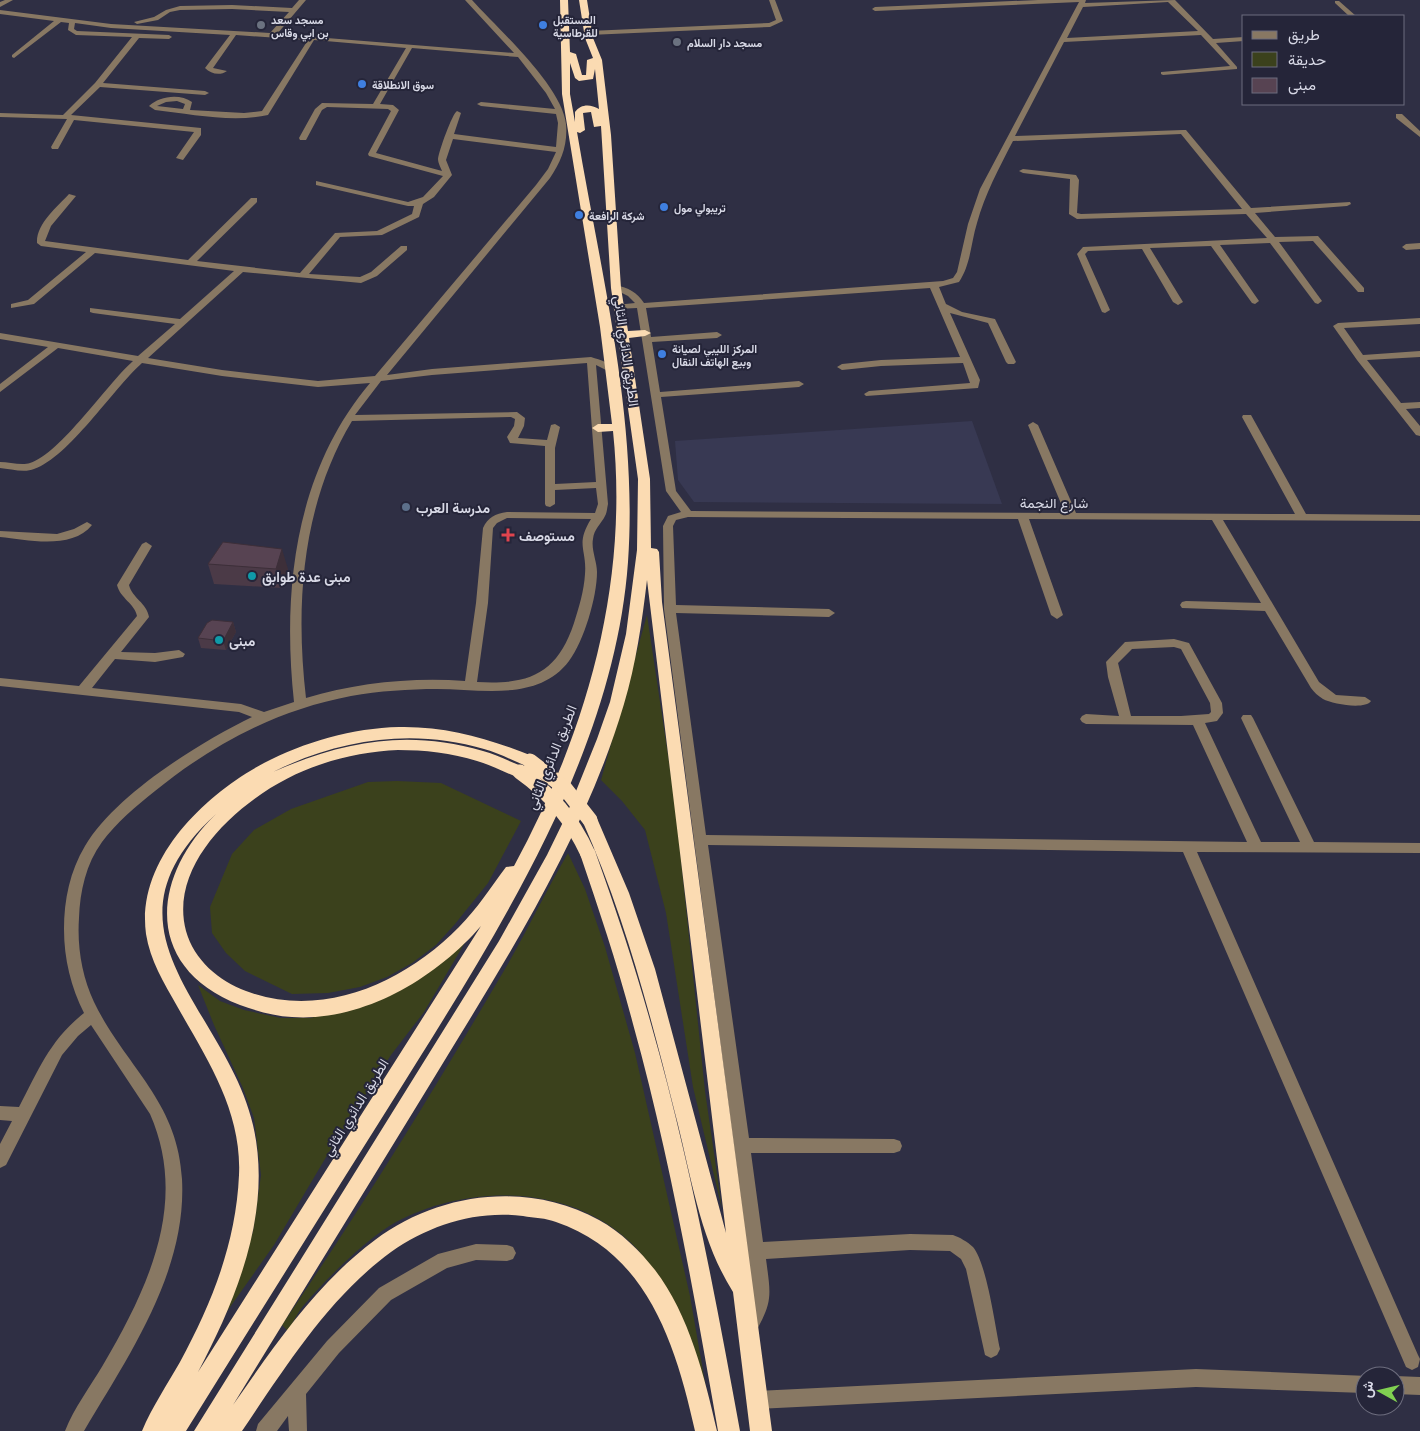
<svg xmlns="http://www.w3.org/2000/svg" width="1420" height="1431" viewBox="0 0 1420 1431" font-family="Lato,Vazirmatn,sans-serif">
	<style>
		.built { fill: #383953 }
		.green { fill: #3b411c }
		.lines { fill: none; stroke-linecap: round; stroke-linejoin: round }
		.minor { fill: #887863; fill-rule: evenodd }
		.highway { fill: #fbdbb2; fill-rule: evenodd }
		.highway-bridge { stroke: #fbdbb2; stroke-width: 15 }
		.wall { fill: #4b3a47 }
		.shaded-wall { fill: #3d2f39 }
		.building { fill: #574352; stroke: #3d2f39 }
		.worship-dot { fill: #6b7280; stroke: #252539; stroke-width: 2 }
		.shop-dot { fill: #3f7fe0; stroke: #252539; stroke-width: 2 }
		.service-dot { fill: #5c6f8a; stroke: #252539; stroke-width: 2 }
		.health-dot { fill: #e0444e; stroke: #252539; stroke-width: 2 }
		.culture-dot { fill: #0f9aa8; stroke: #252539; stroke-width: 2 }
		.labels { text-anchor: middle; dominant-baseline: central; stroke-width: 4; stroke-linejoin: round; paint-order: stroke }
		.far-poi-label { font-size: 11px; font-weight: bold; fill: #d8d9e6; stroke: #252539; text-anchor: start }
		.street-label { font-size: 14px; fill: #d8d9e6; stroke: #252539 }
		.poi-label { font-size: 14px; font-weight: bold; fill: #d8d9e6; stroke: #252539; text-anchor: start }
	</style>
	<rect width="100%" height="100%" fill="#2f2f44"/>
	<path class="built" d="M972,421L1002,504L694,502L678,480L675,441Z"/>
	<path class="green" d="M647,615L675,802L705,1091L722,1209L693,1087L666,913L645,830L622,801L601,780Z
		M397,781L441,783L521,821L488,883L455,924L436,945L412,963L387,977L360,987L328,993L292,994L245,971L226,953L212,933L210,907L232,854L254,830L291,809L368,782Z
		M568,853L585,889L605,947L635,1053L690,1296L706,1388C695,1364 685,1340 674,1315C664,1292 655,1269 638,1250C578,1184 471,1182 396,1222C367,1238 325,1280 304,1305C297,1313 293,1323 288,1331L282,1325C361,1209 434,1090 505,969C527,931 546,891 568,853Z
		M473,929L424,1012L391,1055L335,1142L274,1245L218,1324L253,1232L261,1175L254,1118L243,1088L214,1025L198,985L220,1001L244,1010L281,1018H310L373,1003Z"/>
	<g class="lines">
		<path class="minor" d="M5,0H13L0,7V2Z
			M299,0H306L277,34L514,53L465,0H472C498,29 562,86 566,124C568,145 561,162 550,178L387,375L432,369L591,357C601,360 610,363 617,370L612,373L596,365L608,504C607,508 607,513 605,516C601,524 594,529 593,539C591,550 597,561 597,572C597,597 584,641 569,661C538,702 481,689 437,689C409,689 379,691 351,696C277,710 213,744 155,791C136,806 116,823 102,842C86,864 80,891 79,918C77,947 82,976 94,1002C125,1066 178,1101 182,1179C187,1272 129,1355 84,1431H65C74,1408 90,1387 103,1365C148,1288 189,1203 150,1114L91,1025L78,1036L62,1055L6,1165L0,1168V1144L12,1121L0,1120V1106L19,1107C39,1069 50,1040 84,1013C71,987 64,959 64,929C64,900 70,871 85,846C116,794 199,743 252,717L239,712L0,686V678L79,686L137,616C135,604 120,598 117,585L142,544L146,542L152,546L129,585C132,598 147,603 149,617L121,652L155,653L179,650L185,654L183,657L155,662L115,659L92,688L241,704L264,712L294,702C282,590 295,472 370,383L318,387L222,376L142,363C112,390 69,457 34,469C25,473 10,469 0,468V462C9,462 22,466 30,463C61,453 106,385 133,361L58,348L0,392V384L48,347L0,339V333L138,356L175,324L93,313L90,312V308L180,319L234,271L95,253L34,304L11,308V304L28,300L86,252L41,246L37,243C36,224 57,207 69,194L76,196L51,226L45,241L188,260L251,198H257V202L197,261L300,273L335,233L377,231L412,214L414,206H408L316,185V181L408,202L423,197L443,176L369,156L368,154L391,111L388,109L327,107L322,110L306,140H300L299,138L315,109L322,103L373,104L406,48L314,40L268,115C232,123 191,114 155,110L149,106C159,96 180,93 192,102L190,110L244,113L262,111L308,40L236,35L213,68L227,71C220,76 211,74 205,68L230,35L111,28L75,23L74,29L77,31L169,35L172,37L169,39L139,38L103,83L205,91L209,93L205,95L100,87L71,115L201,128V135L183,160L176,158L194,132L74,120L58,149H52L51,147L67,119L0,117V113L63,115L95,83L132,37L76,35L68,30L69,23L61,22L14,58L12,57V55L54,21L0,14V10L111,24L270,33L289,12L232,9L180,10L170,12L158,20L137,24L134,22L154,17L166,10L180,6L232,5L292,8ZM412,48L518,57L546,93L555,109L481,102L477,104L481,106L556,114L558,123L556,147L454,134L461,113L457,111C452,114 439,151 438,159C438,163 441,168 442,171L376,153L399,110L393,105L380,104ZM177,101L185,104L183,109L157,106L166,102ZM453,139L556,152L548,169L536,185L375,376L318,381L222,370L148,358L243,272L361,283L377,276L407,250V246H401L371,272L360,277L309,274L340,237L382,235L419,217L423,204L434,197L452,175L446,160ZM587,363L596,482L555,484V448L560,427L555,424L551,425L547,440L518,438L524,426L525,418L517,412L355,415L381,381L432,375ZM511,417L515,419L514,426L507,437L510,443L545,446V504L546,506L550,507L555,504V490L596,488L598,504L595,513L507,512C495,514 488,517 483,528L476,603L465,681C412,677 356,683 306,698C295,604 302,504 352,421ZM507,518L591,519C575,545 587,549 585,574C584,591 579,607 574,623C557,674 529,685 477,682L488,603L493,528L497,523Z
			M769,0H775L783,21L770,27L589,35L586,33L589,31L769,23L776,20Z
			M1038,0H1086L1085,3L1175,0L1213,39L1244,37V41L1216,43L1237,67V69L1163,75L1161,74V72L1230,66L1201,35L1064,42L1015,136L1183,130H1186L1251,208L1350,202L1351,204L1347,206L1255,213L1275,237L1318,236L1364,288V292H1358L1313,241L1279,242L1322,301L1318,304L1315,303L1270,243L1220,245L1259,301L1255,304L1252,303L1211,246L1150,248L1183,302L1178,305L1173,302L1142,249L1088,251L1085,254L1110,310L1105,313L1102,312L1077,254L1083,247L1267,238L1246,214L1077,219L1069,214L1070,179L1023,173L1019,171L1023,169L1076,175L1079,180L1077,213L1081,214L1242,209L1181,134L1013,141C999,168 985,194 977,223C971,242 971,264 959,282L939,287L946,304L962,312L995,319L1016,362L1014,364H1008L1006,362L988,323L950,313L980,380L978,388L866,396L864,394L869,391L970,383L963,363L881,366L842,370L837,367L842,364L881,360L960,357L930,288L646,308L651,337L717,332L722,335L717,338L652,342L660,392L799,381L804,384L799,387L661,397L676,491L691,511L1065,513L1028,425L1033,422L1038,425L1076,513L1295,514L1242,417L1243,415H1251L1306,514L1420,515V521L1223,520L1319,682L1336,695L1365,697L1371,701C1365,710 1332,704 1323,699C1318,696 1314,692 1311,688L1265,611L1182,608L1180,605L1182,602L1186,601L1261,603L1212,520L1029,519L1063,615L1057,619L1051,615L1018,519L688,517L676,520L673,526L676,605L829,609L835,613L829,617L676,613L706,835L1247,842L1193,725L1086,724L1082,722L1080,719L1082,716L1086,714L1119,716L1108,677L1106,662L1125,642L1174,639L1189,643L1222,703L1223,713L1217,721L1205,723L1261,842H1300L1241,718L1243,715H1251L1253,718L1314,842L1420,843V853L1197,852L1418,1355L1420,1359L1418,1367L1412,1370L1406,1367L1183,852L708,845L749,1138L894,1139L900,1141L902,1146L900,1151L894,1153H751L763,1242L910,1234L953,1235C959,1237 968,1242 973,1247C987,1264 995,1326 1000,1349L997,1355L991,1358L985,1355L966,1269L961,1259L950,1251L910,1250L766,1259C771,1297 773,1301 754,1335L748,1338L742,1335L739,1329L751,1307L753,1294L664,609L663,526L668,516L681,512L666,491L637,308L616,309V305L635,303L628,296L612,288L616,285C628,288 637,292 644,303L943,281L953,278L957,272L968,224L980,189L1079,2L875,11L872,9L875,7ZM1168,2L1198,31L1067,38L1083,7ZM1174,647L1181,649L1210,703L1211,712L1209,714L1181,716H1131L1118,663L1132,649Z
			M1335,1H1339L1356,16H1349L1335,3Z
			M1396,114H1402L1420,131V137L1396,118Z
			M1420,243V249L1406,250L1402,247L1406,244Z
			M1420,318V324L1344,328L1363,355L1420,351V357L1367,360L1401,403L1420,402V408L1406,409L1420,426V436L1416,435L1357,360L1333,326L1338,323Z
			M87,522L92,525C72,550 28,540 0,537V531L57,534L74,529Z
			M476,1244L507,1245L513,1247L516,1253L513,1259L507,1261L476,1260L447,1268L391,1300L339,1353L306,1394L307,1431H289L288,1416L277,1431H256L258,1424L327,1341L379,1288L438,1254Z
			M1196,1369L1368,1376H1365V1393L1196,1387L757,1409L751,1406L748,1400L751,1394L757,1391Z
			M1395,1376L1420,1377V1395L1395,1394Z"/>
		<path class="highway" d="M560,0H568L570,52L576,54L582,75H586L587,60L593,58L585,38L579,0H587L593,38L602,60L611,135L621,288L628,331L645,330L651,333L645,336L629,338L650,479L651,548L657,549L659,552L662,602L772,1431H750L733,1292C699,1238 691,1174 675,1113C650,1013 624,914 582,820L584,816L590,814L596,816L629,893L655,969L726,1233L647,580C642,622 636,664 624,704C583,842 503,964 429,1086C364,1192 298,1299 233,1405C275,1345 316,1284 375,1240C439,1192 528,1181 599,1220C621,1232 640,1251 655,1270C689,1314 705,1378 717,1431H695C676,1346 648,1253 556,1222C546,1218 534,1218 523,1216C476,1210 429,1225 391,1252C328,1298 285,1368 242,1431H194L499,941L547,855L566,816L597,739L610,702L626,634L637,550L638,479L611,288L601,126L594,127L591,112L583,113L585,130L580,133L577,132C601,274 638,418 628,562C614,758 491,943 390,1105C322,1213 254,1322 186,1431H142C152,1407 167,1385 180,1362C212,1303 236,1243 239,1175C242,1111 207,1059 177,1006C164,983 150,960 146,934C136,860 204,795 264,763C304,742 353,728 399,727C448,726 490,739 535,757L538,761L535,765L530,767C514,762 500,753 484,749C413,728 339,739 273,772C344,741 407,729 483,751C497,755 511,762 526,768L528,772L526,776L520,778C505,773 492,765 477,761C452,753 424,750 398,750C372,751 344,756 319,765C257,785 166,856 186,931C194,960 219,981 246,991C323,1020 405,982 459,927C477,909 491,887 506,867L514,866C587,731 629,585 613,431L598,432L592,428L598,424H612L600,327L562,94ZM570,63L575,78L579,81L593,79L595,69L599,109C590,104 581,104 575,112V122L570,94ZM216,814C150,878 144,968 240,1005C257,1011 274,1016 292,1017C363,1022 436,978 481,926L198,1372C237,1298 273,1211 253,1125C226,1008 88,931 216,814Z
			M588,848L594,849L596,854C616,910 635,966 651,1024C689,1157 715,1294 740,1431H718C694,1294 670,1157 633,1024C618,966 599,910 580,854L582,849Z"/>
		<path class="highway-bridge" d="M530,761L564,787L590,820
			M520,772C551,794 572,819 588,854"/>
	</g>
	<path class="wall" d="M208,564L288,569L282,588L214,584Z
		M233,622L236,632L226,650L201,648L198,638Z"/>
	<path class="shaded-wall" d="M282,549L288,569L282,588L276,569Z
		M233,622L236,632L226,650L223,641Z"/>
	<path class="building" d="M223,542L282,549L276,569L208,564Z
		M212,620L233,622L223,641L198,638L207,623Z"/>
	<g class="worship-dot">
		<circle cx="261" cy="25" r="5"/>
		<circle cx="677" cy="42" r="5"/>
	</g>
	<g class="shop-dot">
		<circle cx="543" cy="25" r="5"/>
		<circle cx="362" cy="84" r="5"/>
		<circle cx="664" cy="207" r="5"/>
		<circle cx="579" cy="215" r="5"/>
		<circle cx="662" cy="354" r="5"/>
	</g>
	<circle class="service-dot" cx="406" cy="507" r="5"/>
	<path class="health-dot" d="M505.5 527.5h5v5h5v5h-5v5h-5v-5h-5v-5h5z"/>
	<g class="culture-dot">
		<circle cx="252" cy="576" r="5"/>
		<circle cx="219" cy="640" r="5"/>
	</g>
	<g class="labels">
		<g class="far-poi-label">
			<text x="271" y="19">مسجد سعد<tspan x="271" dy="13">بن ابي وقاس</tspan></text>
			<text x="553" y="19">المستقبل<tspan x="553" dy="13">للقرطاسية</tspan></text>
			<text x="687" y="42">مسجد دار السلام</text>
			<text x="372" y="84">سوق الانطلاقة</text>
			<text x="674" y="207">تريبولي مول</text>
			<text x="589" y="215">شركة الرافعة</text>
			<text x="672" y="348">المركز الليبي لصيانة<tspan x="672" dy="13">وبيع الهاتف النقال</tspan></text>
		</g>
		<g class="street-label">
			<text transform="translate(627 351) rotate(82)">الطريق الدائري الثاني</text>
			<text x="1054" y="502">شارع النجمة</text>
			<text transform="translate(551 757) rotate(-68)">الطريق الدائري الثاني</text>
			<text transform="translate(355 1107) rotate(-58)">الطريق الدائري الثاني</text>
		</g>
		<g class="poi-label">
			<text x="416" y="507">مدرسة العرب</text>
			<text x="519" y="535">مستوصف</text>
			<text x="262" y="576">مبنى عدة طوابق</text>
			<text x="229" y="640">مبنى</text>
		</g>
	</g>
	<rect x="1242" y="15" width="162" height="90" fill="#252539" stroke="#6d6d7e"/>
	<rect x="1252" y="31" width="25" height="8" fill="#887863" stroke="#6d6d7e"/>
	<text x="1288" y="40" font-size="15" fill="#d8d9e6">طريق</text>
	<rect x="1252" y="52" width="25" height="15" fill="#3b411c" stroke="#6d6d7e"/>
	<text x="1288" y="65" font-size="15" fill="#d8d9e6">حديقة</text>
	<rect x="1252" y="78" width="25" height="15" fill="#574352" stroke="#6d6d7e"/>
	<text x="1288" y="90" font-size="15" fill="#d8d9e6">مبنى</text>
	<g transform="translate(1380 1391) rotate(278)"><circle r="24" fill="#252539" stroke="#6d6d7e"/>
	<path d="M0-4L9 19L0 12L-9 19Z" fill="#80d051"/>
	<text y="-8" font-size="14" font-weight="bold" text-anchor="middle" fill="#d8d9e6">ش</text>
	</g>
</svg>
